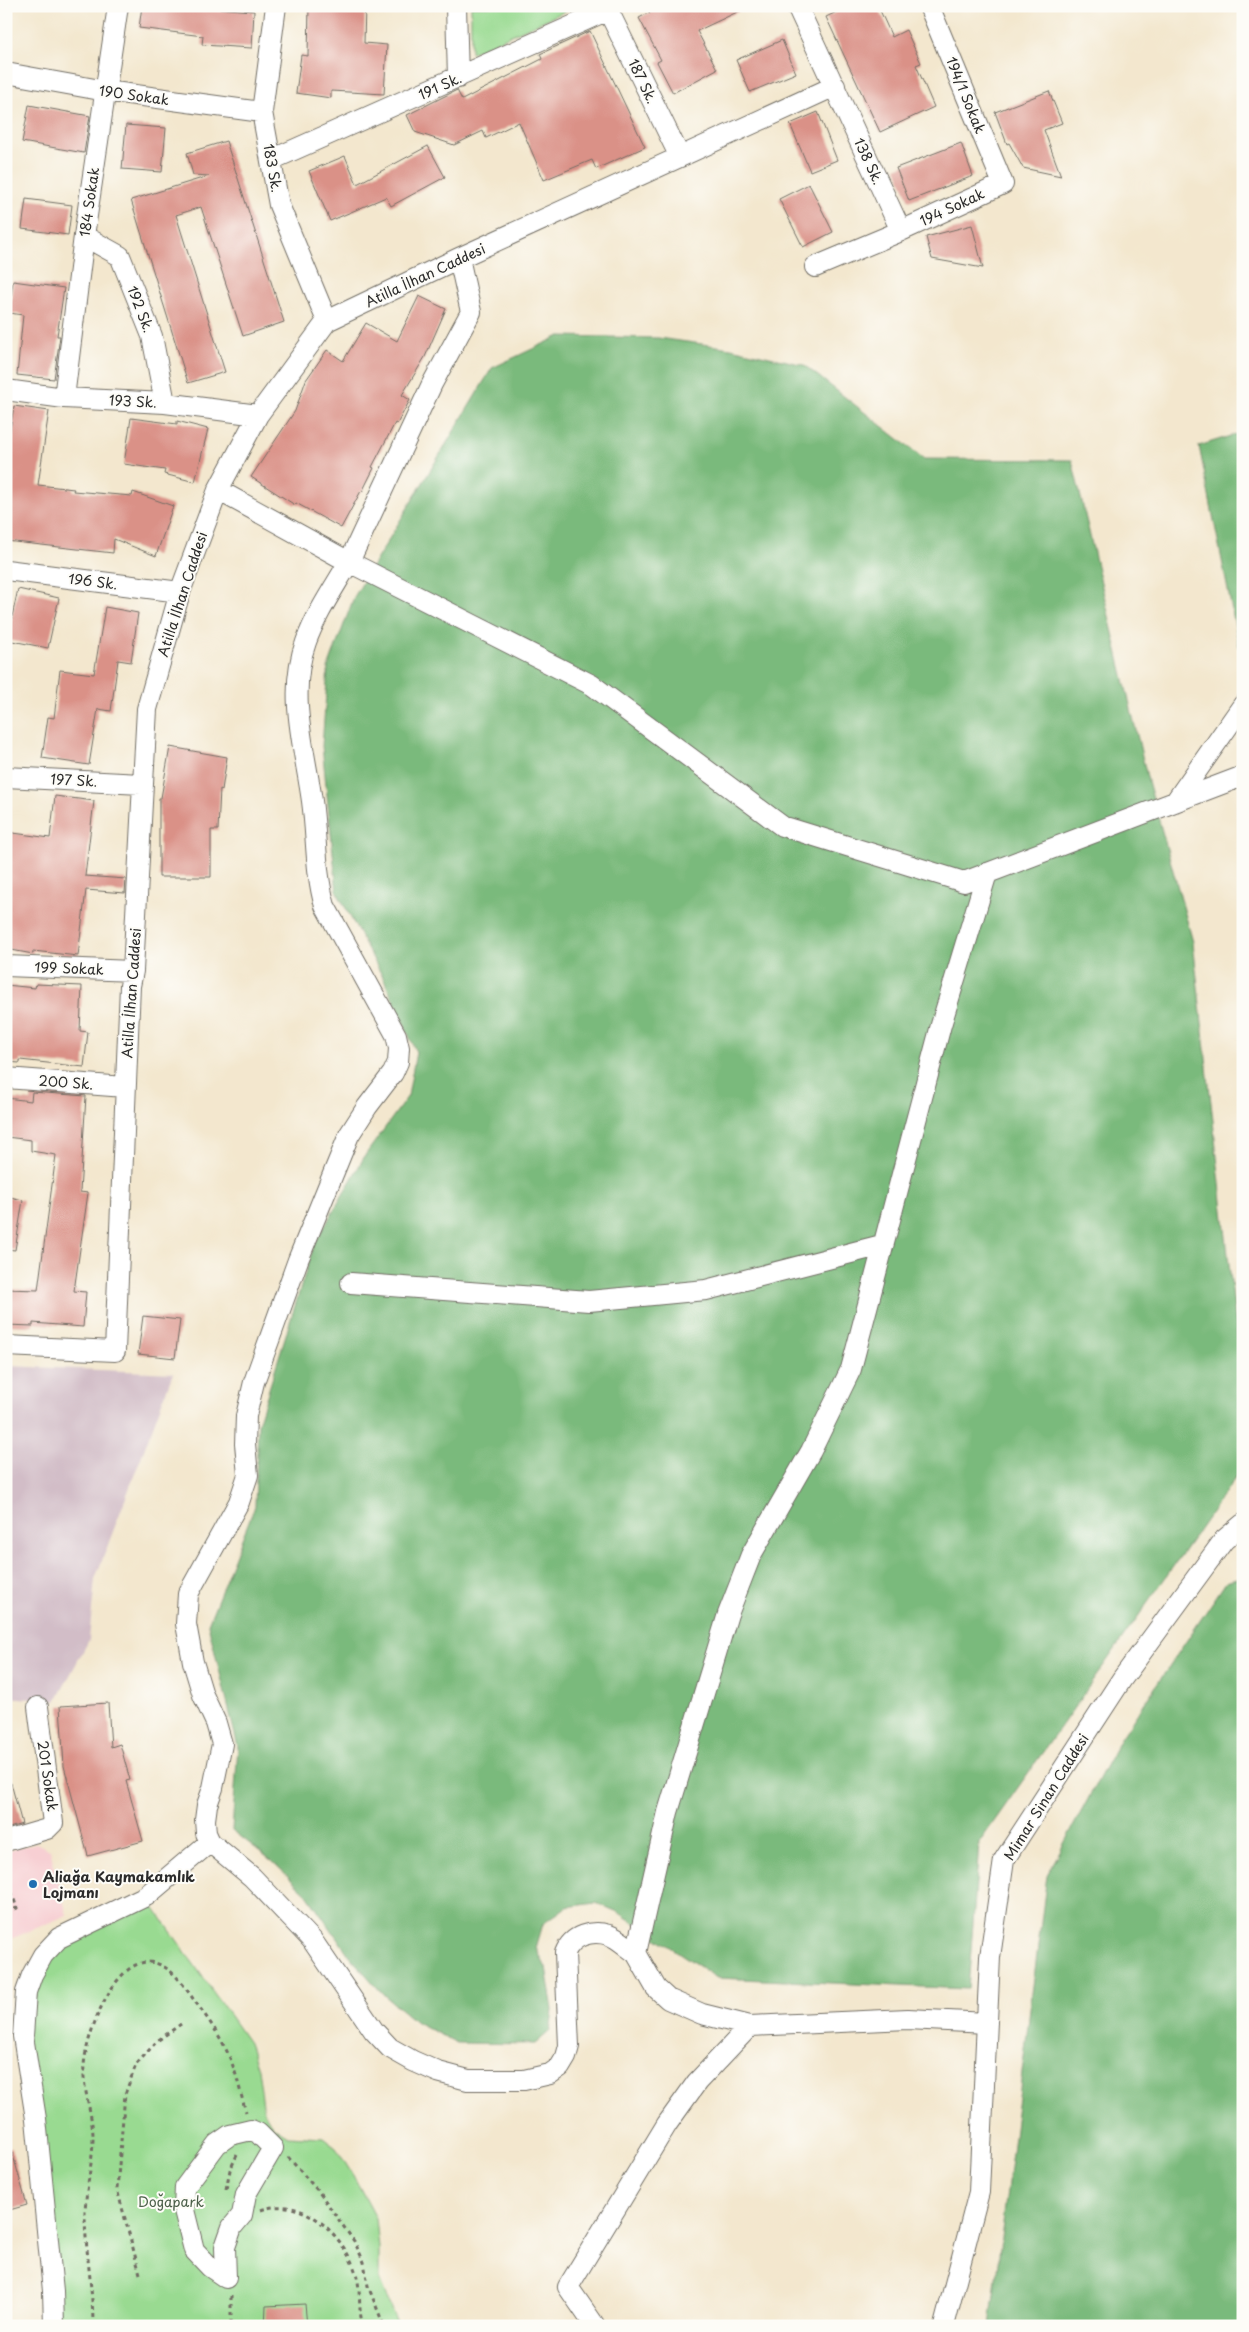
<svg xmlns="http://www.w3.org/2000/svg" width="1249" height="2332" viewBox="0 0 1249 2332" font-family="'Playpen Sans',sans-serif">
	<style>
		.built { fill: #f7cfd3 }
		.industrial { fill: #d2bdc7 }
		.green { fill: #99da91; stroke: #62825e }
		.forest { fill: #7aba7b; stroke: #527253 }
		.building { fill: #da9187 }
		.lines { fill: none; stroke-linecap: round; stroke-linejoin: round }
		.minor-casing { stroke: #716d64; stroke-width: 22 }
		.path { stroke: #716d64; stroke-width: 3; stroke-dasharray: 4 4; stroke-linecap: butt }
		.minor { stroke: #fff; stroke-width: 20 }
		.poi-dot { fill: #1f6fb2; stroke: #fdfcf7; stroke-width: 2 }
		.labels { text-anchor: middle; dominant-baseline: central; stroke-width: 4; stroke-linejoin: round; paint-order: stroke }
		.street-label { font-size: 14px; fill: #2b2b2b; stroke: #fdfcf7 }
		.poi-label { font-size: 14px; font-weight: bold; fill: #2b2b2b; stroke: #fdfcf7; text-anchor: start }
		.park-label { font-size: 14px; fill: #4c604a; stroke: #fdfcf7 }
	</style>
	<rect width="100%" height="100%" fill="#fdfcf7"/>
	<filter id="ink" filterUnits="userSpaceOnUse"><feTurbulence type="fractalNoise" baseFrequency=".02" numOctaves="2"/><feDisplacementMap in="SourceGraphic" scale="10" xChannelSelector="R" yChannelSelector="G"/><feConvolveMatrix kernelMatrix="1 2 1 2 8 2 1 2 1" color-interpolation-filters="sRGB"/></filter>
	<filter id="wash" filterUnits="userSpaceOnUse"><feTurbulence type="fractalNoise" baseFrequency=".0096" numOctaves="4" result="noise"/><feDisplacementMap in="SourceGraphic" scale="20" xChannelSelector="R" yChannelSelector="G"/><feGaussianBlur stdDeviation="1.12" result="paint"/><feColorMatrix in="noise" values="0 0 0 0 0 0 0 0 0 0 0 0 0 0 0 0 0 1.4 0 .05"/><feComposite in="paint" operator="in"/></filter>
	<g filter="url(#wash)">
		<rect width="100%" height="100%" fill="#f3e7ce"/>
		<path class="built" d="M36,1843L50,1850L67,1915L6,1941V1852Z"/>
		<path class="industrial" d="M6,1366L173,1373L95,1579L89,1640L56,1701L6,1697Z"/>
		<path class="green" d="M471,6H577L471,53Z
			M146,1896L249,2043L258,2069L264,2112L272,2126L288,2136L323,2138L336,2148L354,2177L376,2218L379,2248V2279L398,2326H54L23,2036L43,1955Z"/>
		<path class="forest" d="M560,336L658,338L731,348L804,365L924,459L1072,460L1148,781L1193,942L1243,1389V1467L979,1843L968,1989L717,1978L618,1912L596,1903L566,1907L543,1924L536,1948L546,1968L553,2010L550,2031L535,2044L457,2043L416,2022L384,1995L351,1958L307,1894L271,1860L232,1830L238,1747L208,1624L255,1506L258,1424L314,1245L366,1154L408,1096L416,1052L385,981L337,892L322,746L328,668L354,597L492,368Z
			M1243,432V665L1199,446Z
			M1243,1577V2326H990L1047,1875L1121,1738L1226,1582Z"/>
		<g id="blocks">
			<path class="building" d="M142,6H190L254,11L252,48L202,45L203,36L139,28Z
				M309,6H365L364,43L387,45L384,94L331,91V98L296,93L301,55L308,56Z
				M662,6H750L697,31L717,69L673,93L657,62L661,60L639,18Z
				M849,6H878L892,37L906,30L921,63L916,65L934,107L880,132L826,17Z
				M590,31L645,147L596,169L592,160L544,180L519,122L486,138L483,131L454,145L415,132L407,115L457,90L462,100L542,59L540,54Z
				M782,40L796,73L750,92L736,60Z
				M1049,91L1062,123L1044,130L1061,176L1023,168L1009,143L1007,144L995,112Z
				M29,105L90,116L84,153L22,142Z
				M818,112L837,160L810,171L790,124Z
				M126,125L166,128L162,172L122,169Z
				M226,141L284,322L243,336L201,207L176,215L225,372L188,383L131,200L209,176L193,175L187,153Z
				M961,143L973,176L909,201L896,168Z
				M428,146L445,177L391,206L386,197L330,221L309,171L345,156L357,184Z
				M809,184L833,232L803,247L779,199Z
				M26,199L72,205L68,235L22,229Z
				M972,225L983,268L932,259L926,237Z
				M13,281L64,288L57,336H60L54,379L17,375L23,315L9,313Z
				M419,296L446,309L425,357L402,395L410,400L397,424L395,423L372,467L374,468L362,492L361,491L341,528L296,503L295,505L251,477L295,411L306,380L327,350L343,361L366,323L397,341Z
				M14,406L49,411L38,485L74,489L73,491L132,496L133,492L173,506L156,556L114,539L113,553L6,541V452Z
				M131,418L177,424V421L208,429L195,482L164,474L165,470L124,464Z
				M18,589L59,598L48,648L7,640Z
				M105,607L138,613L131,662L118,660L111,711L98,709L89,765L42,758L48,717L54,718L60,670L94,674Z
				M170,747L227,757L222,790L220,789L218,830H211V877H159V798H161Z
				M55,796L94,801L85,876L126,879L125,893L86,890L78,956L33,951V954L6,949V832L50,838Z
				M36,984L82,986L80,1031L88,1032L84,1067L20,1060V1063L6,1062V985L35,988Z
				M32,1092L86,1096L80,1192L88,1193L74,1291L86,1292L83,1327L33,1323V1326L6,1325V1289L38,1290L56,1155L31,1151V1140L6,1137V1098L31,1101Z
				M6,1196L23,1200L15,1250L6,1249Z
				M143,1316L180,1320L175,1358L138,1354Z
				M108,1703L111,1747L120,1744L130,1780L126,1781L143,1841L88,1856L64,1766L60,1706Z
				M11,1783L22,1824L6,1829V1784Z
				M11,2148L27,2205L6,2211V2149Z
				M305,2304L307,2326H265L266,2306Z"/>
		</g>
	</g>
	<g filter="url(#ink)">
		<use href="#blocks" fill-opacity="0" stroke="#716d64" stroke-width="1"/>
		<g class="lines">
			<defs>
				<path id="minor" d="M276,6L262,112L279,205L327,321
					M456,6L458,78
					M606,6L680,157
					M797,6L901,231L815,267
					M6,73L106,91L262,112
					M271,160L608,10
					M901,231L1003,184L929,6
					M84,236L120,256L152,336L165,403
					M6,390L64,398L165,403L258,415
					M64,398L84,236L118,6
					M218,490L349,562L432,384L471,312L459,258
					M6,570L180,592
					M6,777L141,784
					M1175,802L1243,705
					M6,966L133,971
					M6,1078L125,1087
					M351,1283L589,1301L706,1290L882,1245
					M6,1346L115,1351L130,986L133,971L147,709L180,592L218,490L258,415L327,321L459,258L835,86
					M6,1841L47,1829L53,1823L38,1707
					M636,1953C628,1948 618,1938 609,1935C591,1930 572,1935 565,1953L569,2046L566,2057L560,2067L550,2074L524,2080H468L438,2072L413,2061L390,2048L374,2031L312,1940L252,1877L210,1842L206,1833L205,1820L207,1805L213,1788L222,1744L216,1723L203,1695L193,1662L186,1624L188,1594L239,1502L248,1475L245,1444L246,1416L254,1382L298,1260L349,1135L367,1107L393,1073L398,1062L399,1048L396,1035L325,906C315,872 317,837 312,801C305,750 287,693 306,642C316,614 334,588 349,562L592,685L782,826L964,882L1243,776
					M987,2023L908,2019L750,2026L702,2014L668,1999L656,1988L636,1953L668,1812L728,1614L751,1555L811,1451L851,1369L941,1025L987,873
					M251,2130L258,2133L273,2148L246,2194L242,2215L232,2227L225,2247L226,2278L210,2267L194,2250L184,2210L185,2187L217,2144L230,2135Z
					M54,2326L53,2291L36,2119L23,2036L26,1992L32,1975L43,1955L59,1938L146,1896L210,1842
					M595,2326L568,2287L667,2124L697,2082L750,2026
					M944,2326L979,2192L990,1957L1004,1860L1122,1679L1224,1540L1243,1524"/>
			</defs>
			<use href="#minor" class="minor-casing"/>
			<path class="path" d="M6,1877L17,1908L6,1912
				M288,2157L319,2192L354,2241L364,2262L368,2286L384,2326
				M226,2189L230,2170L237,2155
				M261,2210C304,2194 347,2238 357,2277C361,2293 358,2310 363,2326
				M140,2274L117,2189L125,2094L136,2065L157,2041L181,2024
				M231,2296V2326
				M93,2326C93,2288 85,2250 85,2212C86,2187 93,2162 93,2137C93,2114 82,2088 84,2066C86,2031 123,1932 170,1971C180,1979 187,1990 194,2000C208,2019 223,2039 231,2061C238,2078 241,2096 246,2112"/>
			<use href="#minor" class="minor"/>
		</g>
	</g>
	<circle class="poi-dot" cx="33" cy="1884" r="5"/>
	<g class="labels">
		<g class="street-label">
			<text transform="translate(643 81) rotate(64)">187 Sk.</text>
			<text transform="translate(440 86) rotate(-24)">191 Sk.</text>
			<text transform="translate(134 95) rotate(8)">190 Sokak</text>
			<text transform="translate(966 95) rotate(68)">194/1 Sokak</text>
			<text transform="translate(869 161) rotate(65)">138 Sk.</text>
			<text transform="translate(273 168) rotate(80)">183 Sk.</text>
			<text transform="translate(89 202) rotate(-82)">184 Sokak</text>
			<text transform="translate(952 207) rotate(-25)">194 Sokak</text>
			<text transform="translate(425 275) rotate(-25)">Atilla İlhan Caddesi</text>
			<text transform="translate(141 309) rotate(69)">192 Sk.</text>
			<text transform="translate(133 401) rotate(3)">193 Sk.</text>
			<text transform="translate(93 581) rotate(7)">196 Sk.</text>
			<text transform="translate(182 594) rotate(-72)">Atilla İlhan Caddesi</text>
			<text transform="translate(74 780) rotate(3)">197 Sk.</text>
			<text transform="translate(69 968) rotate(2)">199 Sokak</text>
			<text transform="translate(131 993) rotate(-86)">Atilla İlhan Caddesi</text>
			<text transform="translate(66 1082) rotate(4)">200 Sk.</text>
			<text transform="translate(48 1776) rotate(82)">201 Sokak</text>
			<text transform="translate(1046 1797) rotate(-58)">Mimar Sinan Caddesi</text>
		</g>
		<g class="poi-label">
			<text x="43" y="1876">Aliağa Kaymakamlık<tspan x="43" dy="16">Lojmanı</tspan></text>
		</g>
		<g class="park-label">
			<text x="171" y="2201">Doğapark</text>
		</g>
	</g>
	<rect width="1249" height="2332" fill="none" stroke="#fdfcf7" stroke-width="25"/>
</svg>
